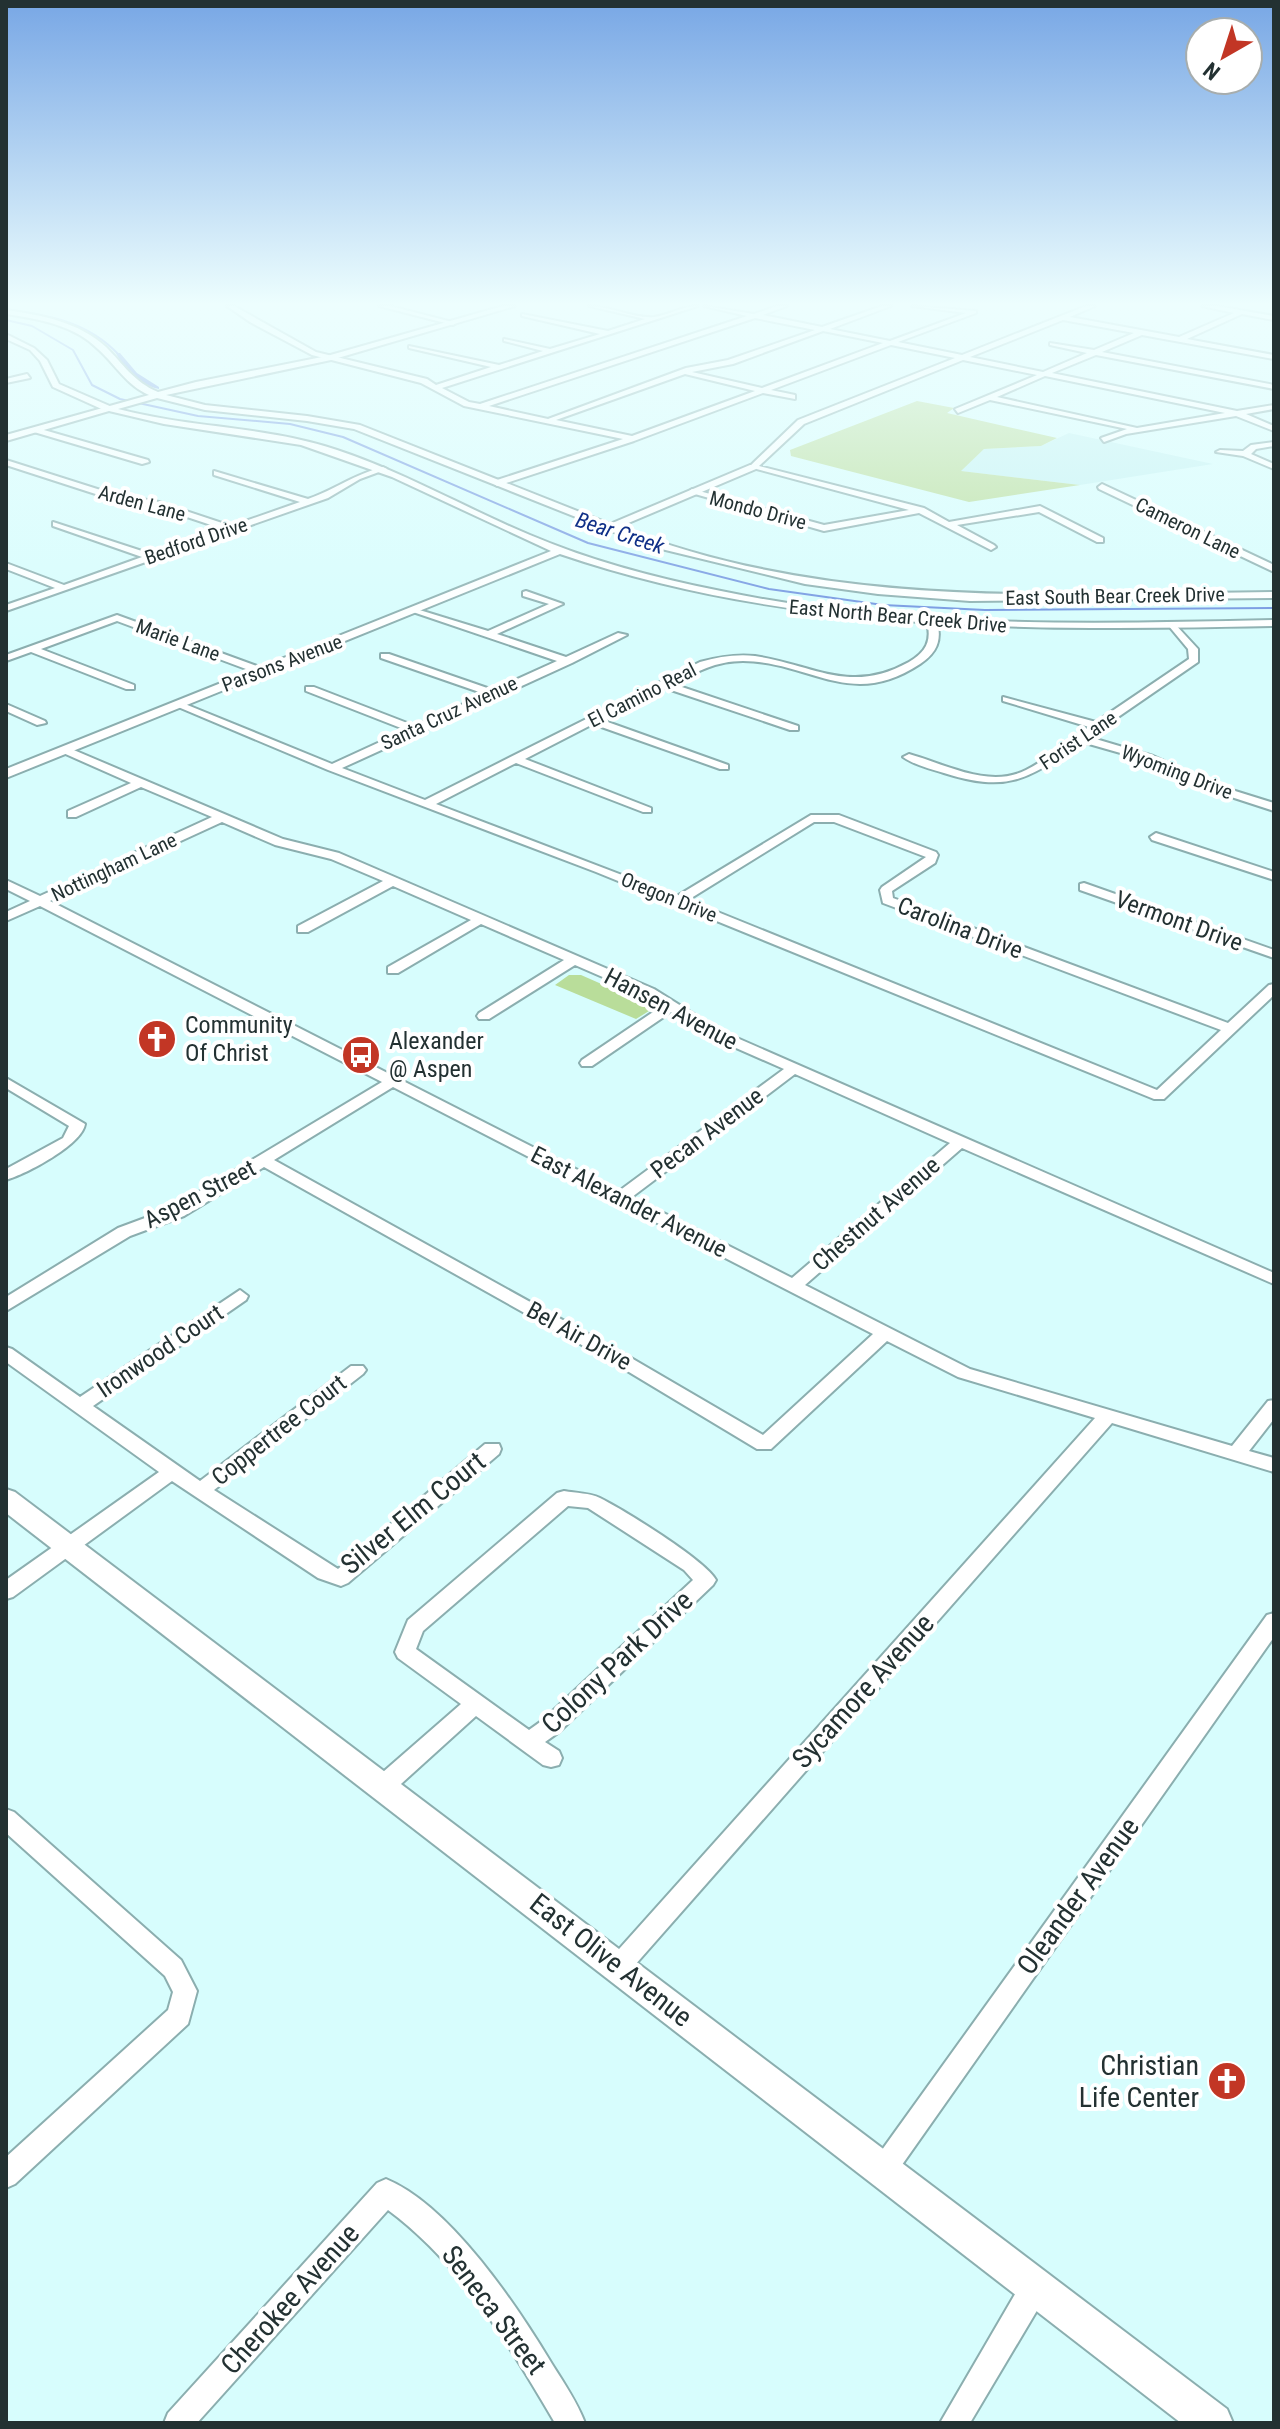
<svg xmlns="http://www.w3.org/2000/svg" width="1280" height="2429" viewBox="0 0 1280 2429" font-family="'Roboto Condensed',sans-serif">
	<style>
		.built { fill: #c4f2f3 }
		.green { fill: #b9dd9a }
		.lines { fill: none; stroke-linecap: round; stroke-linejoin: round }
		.stream { stroke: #7093e0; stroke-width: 2 }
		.canal { fill: #7093e0; fill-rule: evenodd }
		.minor-casing { stroke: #8baeaf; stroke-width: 4 }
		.tertiary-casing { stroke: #8baeaf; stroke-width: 4 }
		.secondary-casing { stroke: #8baeaf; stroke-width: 4 }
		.minor { fill: #fff; fill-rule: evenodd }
		.tertiary { fill: #fff; fill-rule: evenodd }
		.secondary { fill: #fff; fill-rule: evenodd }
		.labels { text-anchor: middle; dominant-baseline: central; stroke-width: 8; stroke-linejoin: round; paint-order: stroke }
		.far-street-label { font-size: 20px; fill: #233132; stroke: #fff }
		.far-water-label { font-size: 22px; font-style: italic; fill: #102f87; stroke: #fff }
		.street-label { font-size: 24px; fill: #233132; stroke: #fff }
		.poi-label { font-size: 24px; fill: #233132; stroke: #fff; text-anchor: start }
		.near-street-label { font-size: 28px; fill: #233132; stroke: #fff }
		.near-poi-label { font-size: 28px; fill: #233132; stroke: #fff; text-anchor: end }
	</style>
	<rect width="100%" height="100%" fill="#d7fdfd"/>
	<path class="built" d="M1069,433L1213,464L1080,485L960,471L984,449L1041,446Z"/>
	<path class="green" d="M917,401L954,408L947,413L1057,438L1041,446L984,449L961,471L1080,485L969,502L791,456L790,450Z
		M569,975H581L647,1004L649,1011L636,1019L555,985Z"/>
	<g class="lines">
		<path class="stream" d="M6,309C48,315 88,322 118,354
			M6,320L32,326L73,350L92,385L120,399L198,416L290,424L343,437L588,543L769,589L883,605L985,610L1274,608"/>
		<path class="canal" d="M116,353H120L137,373L159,387V389C142,386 122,368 116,353Z"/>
		<defs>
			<path id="minor" d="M227,306H234L316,352L427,379L436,385L491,367L409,348V346L499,365L543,351L504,341V339L550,349L600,334L522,316V314L608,331L645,319L589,306C610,306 635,319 654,317C669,315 682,306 698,306L442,388L469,402L480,404L747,316L704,306L754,314L777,306H787L763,315L822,327L882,306H891L830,329L890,341L966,313L912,306L976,311V313L898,342L962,355L1086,306H1095L1070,317L1179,337L1234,313L1202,306H1217L1274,316V320L1242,314L1187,339L1274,355V359L1142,335L1102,352L1274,385V389L1096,355L1052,373L1237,411L1274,405V409L1246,414L1274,426V431L1236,416L1126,434L1104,442L1101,438L1127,429L990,400L958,413L955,409L1037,375L963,360L804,424L759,466L924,508L949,522L1040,506L1103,538V542H1097L1039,512L957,525L994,545L996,547L991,550L919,513L824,531L688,492L692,489L824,525L909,510L749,467L798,420L955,358L891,345L771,390L795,395V399L763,393L634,441L497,486L493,483L494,481L623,439L464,406L421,383L312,355L250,322ZM755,318L815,330L728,360L686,368L548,419L489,406ZM1063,320L1134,333L1094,350L1050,343V345L1087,353L1043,372L970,357ZM823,331L883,343L762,388L692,372L733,364ZM685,374L755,391L632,436L556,420ZM1045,376L1225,413L1137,428L997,397Z
				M379,306H390L456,323L453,325Z
				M6,334L34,348L47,360L59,384L112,407V411H106L53,387L40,361L30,350L6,339Z
				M27,374L30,378L6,383V379Z
				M37,428L148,460L149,462L142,464L34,432Z
				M1274,442V446L1256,449L1251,454L1274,464V469L1243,456L1216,452L1220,450L1243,451L1251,445Z
				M6,460L113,494L159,502L231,526L300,502L214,475V471L308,499C334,490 355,474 383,467L387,469L360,479L328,498L6,611V605L55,588L6,569V563L64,585L142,557L53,526V522L151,554L223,529L154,506L108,498L6,465Z
				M1102,484L1274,565V572L1099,489L1098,487Z
				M526,591L563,604L497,634L566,657L618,633L627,635L572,663L342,768L425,800L700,662C718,657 736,654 755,656C815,665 850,695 909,662C926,652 932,641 927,622L932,619L937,622C942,640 937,653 920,664C851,710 811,662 743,661C716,661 696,672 673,684L798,726V730H790L665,688L602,720L728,765V769H720L593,724L525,759L651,808V812H643L516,763L436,804L677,896L811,815H839L936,852L938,855L935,863L892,891L893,898L1228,1023L1269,985L1274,984V995L1164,1099H1154L596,872L328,770L171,704L180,702L332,764L406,730L306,691V687H314L415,726L485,694L381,658V654H389L493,690L557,661L413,612V608L488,631L549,604L523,596V592ZM814,822H834L926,857L882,887L880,890L883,903L1221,1030L1157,1090L688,900Z
				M117,615L265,669L266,671L257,673L117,621L41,649L134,685V689H126L31,652L6,661V655Z
				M1173,622L1198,649V662L1089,737L1153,756L1171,764L1187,776L1274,803V811L1179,780L1163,768L1145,760L1082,742C1029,778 1010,794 944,773C931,769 914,765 903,757L909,754C945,764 989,789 1026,770C1048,759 1069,741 1089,727L1003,701V697L1096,722L1189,659L1188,649L1168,625Z
				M6,704L45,721L46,723L37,725L6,711Z
				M61,748H69L283,839L339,853L654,989L721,1031L1274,1273V1284L962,1148L805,1285L970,1369L1232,1446L1268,1401L1274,1400V1419L1249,1451L1274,1458V1472L1112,1423L627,1974L619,1977L611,1974L607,1966L611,1958L1095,1418L958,1377L887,1341L771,1449H757L614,1363L264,1167L184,1216L130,1236L6,1311V1297L118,1228L172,1208L382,1082L40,906L6,921V912L30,901L6,889V880L40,896L212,817L141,787L76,817H68V811L131,783L61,752ZM222,822L275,845L331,859L383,881L298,926V932H308L393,886L471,920L388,967V973H398L481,924L564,960L479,1013L477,1016L479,1019H489L575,965L644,995L662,1006L582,1060L580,1063L582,1066H592L671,1012L711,1037L784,1069L619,1191L50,901ZM795,1074L950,1143L792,1278L632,1197ZM393,1087L873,1334L763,1435L626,1355L274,1160Z
				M1156,833L1274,872V880L1152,840L1150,837Z
				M1084,883L1274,950V958L1080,890V884Z
				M6,1078L85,1124C82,1145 26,1174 6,1180V1169L63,1138L69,1126L6,1088Z
				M240,1290L248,1296L246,1300L93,1406L200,1481L351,1366H363L366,1370L363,1374L214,1490L338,1569L485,1444H499L501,1449L499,1454L348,1583L341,1586L318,1578L172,1481L13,1597L6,1599V1580L159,1472L6,1362V1347L12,1349L80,1397Z
				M564,1491C576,1493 590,1493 600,1498C624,1510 705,1560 716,1580L713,1585L559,1732L545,1742L559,1751L562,1758L559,1765L551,1767L543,1765L476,1716L391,1793L383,1796L375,1793L372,1786L375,1779L461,1704L398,1658L395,1652L408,1620L557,1493ZM568,1506L588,1508L684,1570L693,1580L543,1720L529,1730L416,1649L423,1631Z
				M1274,1613V1637L892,2179L883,2183L874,2179L870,2170L874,2161L1267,1615Z
				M6,1809L14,1812L181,1960L197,1991L188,2024L15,2184L6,2188V2157L168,2010L173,1992L165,1976L6,1833Z
				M386,2179C450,2205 517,2306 552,2364C564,2383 577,2402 585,2423H555C509,2345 462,2265 388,2210L197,2423H164L168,2413L377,2183Z
				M1035,2273L1045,2277L1049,2287L1045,2297L970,2423H940L1025,2277Z"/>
			<path id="tertiary" d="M503,306H515L331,360L166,395L205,405L307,416L360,425L610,524L750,465H756V469L619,527C829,610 1053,594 1274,592V598L970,601L878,594L805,584L649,546L354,429L307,421L205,410L157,398L118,409C190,428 266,426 337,450C404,472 465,508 530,535C591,561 656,578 721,591C903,629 1089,624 1274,620V626C1032,631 792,633 560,554L6,778V769L551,551L392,477L301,445L164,424L109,411L6,441V435L149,395C126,385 116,365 98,349C74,325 39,319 6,314V310C41,315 79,322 106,347C123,364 134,382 158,392L196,382L327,356Z"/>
			<path id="secondary" d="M6,1489L15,1492L1227,2409L1233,2423H1181L6,1513Z"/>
		</defs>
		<use href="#minor" class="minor-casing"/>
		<use href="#tertiary" class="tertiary-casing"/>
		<use href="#secondary" class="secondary-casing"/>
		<use href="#minor" class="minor"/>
		<use href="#tertiary" class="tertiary"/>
		<use href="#secondary" class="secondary"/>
	</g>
	<linearGradient id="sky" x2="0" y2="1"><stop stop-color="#78a7e5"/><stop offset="0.47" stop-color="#edfefe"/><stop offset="1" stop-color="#edfefe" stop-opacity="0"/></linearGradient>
	<rect width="1280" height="646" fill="url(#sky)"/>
	<defs>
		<symbol id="church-disc" viewBox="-11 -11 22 22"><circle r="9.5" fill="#c23625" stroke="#fff"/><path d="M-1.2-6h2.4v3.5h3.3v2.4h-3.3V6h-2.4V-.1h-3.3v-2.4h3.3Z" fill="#fff"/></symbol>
		<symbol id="bus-disc" viewBox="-11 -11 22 22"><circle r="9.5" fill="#c23625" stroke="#fff"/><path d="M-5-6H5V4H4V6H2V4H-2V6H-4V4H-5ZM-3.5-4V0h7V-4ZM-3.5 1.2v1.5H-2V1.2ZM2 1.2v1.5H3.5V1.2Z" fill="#fff"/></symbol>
	</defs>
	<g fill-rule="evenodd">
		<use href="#church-disc" x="135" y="1017" width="44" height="44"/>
		<use href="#bus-disc" x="339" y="1033" width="44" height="44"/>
		<use href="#church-disc" x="1205" y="2059" width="44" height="44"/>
	</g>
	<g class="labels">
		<g class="far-street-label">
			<text transform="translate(142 503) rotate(15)">Arden Lane</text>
			<text transform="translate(758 510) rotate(15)">Mondo Drive</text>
			<text transform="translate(1188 528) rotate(26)">Cameron Lane</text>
			<text transform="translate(196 541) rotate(-19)">Bedford Drive</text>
			<text transform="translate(1115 596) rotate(-1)">East South Bear Creek Drive</text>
			<text transform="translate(898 616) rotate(5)">East North Bear Creek Drive</text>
			<text transform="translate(178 640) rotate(20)">Marie Lane</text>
			<text transform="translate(282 663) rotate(-21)">Parsons Avenue</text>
			<text transform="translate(642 695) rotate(-27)">El Camino Real</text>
			<text transform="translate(449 713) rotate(-25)">Santa Cruz Avenue</text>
			<text transform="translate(1078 740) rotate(-34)">Forist Lane</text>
			<text transform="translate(1177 772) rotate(21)">Wyoming Drive</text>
			<text transform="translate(114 867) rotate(-25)">Nottingham Lane</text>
			<text transform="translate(669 897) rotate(22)">Oregon Drive</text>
		</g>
		<g class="far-water-label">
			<text transform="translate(620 533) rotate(18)">Bear Creek</text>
		</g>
		<g class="street-label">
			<text transform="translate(1179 921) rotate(20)">Vermont Drive</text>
			<text transform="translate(960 928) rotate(21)">Carolina Drive</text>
			<text transform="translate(671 1009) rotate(28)">Hansen Avenue</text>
			<text transform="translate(707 1133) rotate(-37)">Pecan Avenue</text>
			<text transform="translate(200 1194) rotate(-27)">Aspen Street</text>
			<text transform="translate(629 1202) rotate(27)">East Alexander Avenue</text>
			<text transform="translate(876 1214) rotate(-41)">Chestnut Avenue</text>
			<text transform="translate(579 1336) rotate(29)">Bel Air Drive</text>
			<text transform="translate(160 1351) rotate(-34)">Ironwood Court</text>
			<text transform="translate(279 1430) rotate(-38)">Coppertree Court</text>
		</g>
		<g class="poi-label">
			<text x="185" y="1025">Community<tspan x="185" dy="28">Of Christ</tspan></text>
			<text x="389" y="1041">Alexander<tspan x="389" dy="28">@ Aspen</tspan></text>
		</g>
		<g class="near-street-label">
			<text transform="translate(413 1513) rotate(-39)">Silver Elm Court</text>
			<text transform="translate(617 1662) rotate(-43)">Colony Park Drive</text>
			<text transform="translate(863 1691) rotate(-48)">Sycamore Avenue</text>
			<text transform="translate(1078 1896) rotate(-54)">Oleander Avenue</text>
			<text transform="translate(611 1960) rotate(38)">East Olive Avenue</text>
			<text transform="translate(290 2299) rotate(-48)">Cherokee Avenue</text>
			<text transform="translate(494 2310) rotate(53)">Seneca Street</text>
		</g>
		<g class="near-poi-label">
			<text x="1199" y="2065">Christian<tspan x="1199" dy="32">Life Center</tspan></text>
		</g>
	</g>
	<rect width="1280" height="2429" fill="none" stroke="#233132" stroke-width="16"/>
	<g transform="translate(1224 56) rotate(219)"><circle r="38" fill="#ffffff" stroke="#a7adad" stroke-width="2"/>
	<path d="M0-6L14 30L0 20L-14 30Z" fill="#c23625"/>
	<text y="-12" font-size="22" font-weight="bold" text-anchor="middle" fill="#233132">N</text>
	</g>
</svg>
